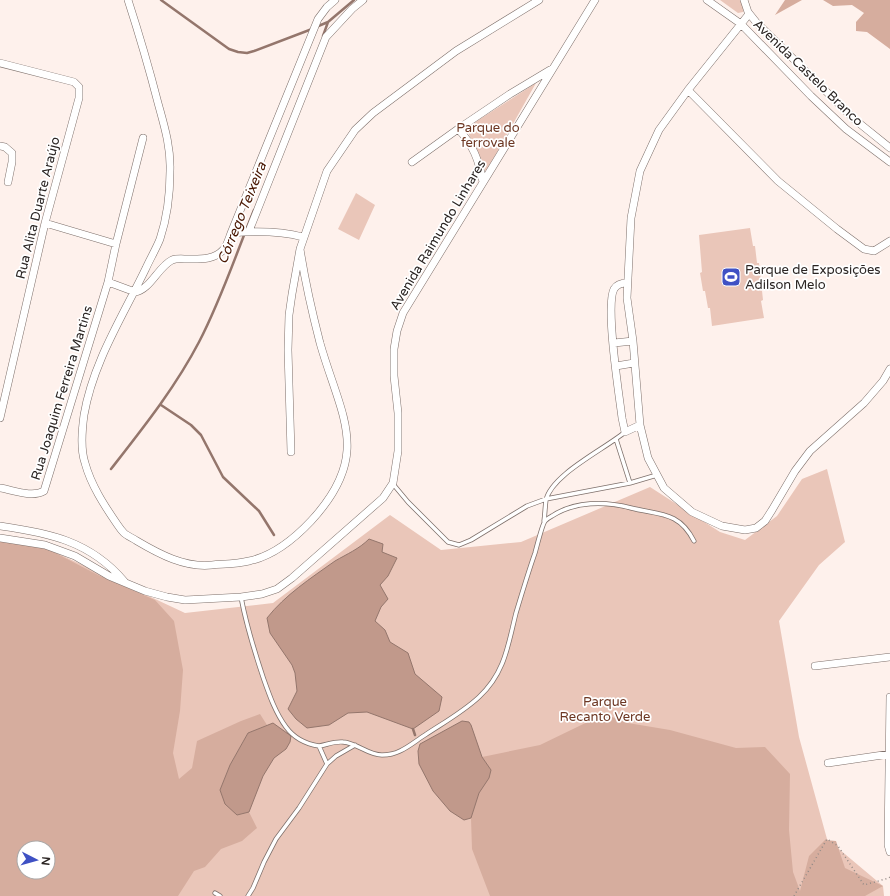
<svg xmlns="http://www.w3.org/2000/svg" width="890" height="896" viewBox="0 0 890 896" font-family="'Varela Round',sans-serif">
	<style>
		.green { fill: #eac6b9; fill-rule: evenodd }
		.forest { fill: #d6ad9e; fill-rule: evenodd }
		.water { fill: #c1998b; stroke: #94766c }
		.lines { fill: none; stroke-linecap: round; stroke-linejoin: round }
		.stream { stroke: #94766c; stroke-width: 2.5 }
		.lane-casing { stroke: #7e706b; stroke-width: 5 }
		.street-casing { stroke: #7e706b; stroke-width: 8 }
		.path { stroke: #948b87; stroke-width: 1.5; stroke-dasharray: 1 3; stroke-linecap: butt }
		.lane { stroke: #fff; stroke-width: 3.5 }
		.street { stroke: #fff; stroke-width: 7 }
		.labels { text-anchor: middle; dominant-baseline: central; stroke-width: 3.5; stroke-linejoin: round; paint-order: stroke }
		.street-label { font-size: 13px; fill: #2b2523; stroke: #fff }
		.park-label { font-size: 13px; fill: #6d3723; stroke: #fff }
		.poi-label { font-size: 13px; fill: #2b2523; stroke: #fff; text-anchor: start }
		.water-label { font-size: 14px; font-style: italic; fill: #4a1803; stroke: #fff }
	</style>
	<rect width="100%" height="100%" fill="#fef1ec"/>
	<path class="green" d="M720,0H742L744,9L743,12L738,13Z
		M536,83L486,172L466,128Z
		M356,193L375,205L359,240L338,229Z
		M750,228L753,246H755L757,263H759L763,300L761,301L764,318L712,326L710,308H708L705,291H703L700,273L702,272L699,235Z
		M827,469L845,542L819,565L779,621L799,737L827,839L883,886L884,896H0L44,547L185,613L273,603L390,515L441,550L521,542L650,487L720,532L745,540L777,516L802,479ZM24,848H48V872H24Z"/>
	<path class="forest" d="M785,0H802L775,15Z
		M823,0H890V49L867,32L856,31V22L864,13L852,5L833,6Z
		M0,540L44,547L98,575L155,600L174,621L183,670L180,711L173,753L179,779L192,768L197,741L241,721L260,714L267,725L248,733L230,765L220,790L237,815L249,812L257,828L242,841L221,849L205,867L194,871L178,896H0ZM24,848H48V872H24Z
		M604,714L628,723L670,730L736,748L765,747L790,774L789,830L793,872L800,891L809,856L825,840L836,841L845,868L883,886L865,896H490L472,849L471,818L479,793L489,778L491,770L482,757L540,745Z"/>
	<path class="water" d="M369,539L383,544L382,552L397,558L388,576L380,585L388,599L381,607L375,621L385,630L390,642L408,653L415,674L442,697L439,711L413,729L367,712L348,713L329,725L307,728L296,719L288,709L297,691L295,673L292,665L270,633L267,618C285,595 311,578 335,561C347,554 359,549 369,539Z
		M462,721L469,722L471,725L482,757L491,770L489,778L479,793L471,818L464,820L450,811L433,791L419,764L418,751L420,744Z
		M273,723L291,736L290,742L286,749L274,758L263,776L249,812L237,815L225,804L220,790L230,765L248,733Z"/>
	<g class="lines">
		<path class="stream" d="M161,0L229,49L238,52L247,53L254,51L312,29
			M316,27L328,22L354,0
			M323,36L328,22
			M161,405L191,425L201,435L223,477L259,511L274,535
			M111,469C143,428 175,388 199,342C221,300 236,254 254,210
			M413,729L415,735"/>
		<defs>
			<path id="lane" d="M616,439L630,483
				M393,484L408,502L448,542L459,545L471,540L527,506L546,499L630,483L657,475
				M544,521C545,514 545,507 546,500C552,474 605,449 625,432
				M241,597C246,624 254,650 263,677C269,694 275,712 286,727C294,738 306,744 319,746L327,764L299,808L276,839L264,862L253,888L248,896
				M319,746C326,745 335,741 343,742C357,743 368,755 382,755C388,755 394,754 400,751C409,747 417,740 425,735C443,723 463,712 479,697C505,673 508,645 516,613C522,593 528,573 535,553C537,546 542,525 545,521C547,519 550,517 552,516C575,501 605,501 631,508C659,515 679,511 694,541
				M327,764L336,756L355,745
				M215,893L220,896"/>
			<path id="street" d="M128,0C139,34 149,68 158,103C164,125 171,147 170,171C170,193 167,218 160,239C156,249 150,259 146,268C123,316 93,362 84,415C82,430 80,448 85,463C91,485 104,505 117,524C119,527 121,530 124,533C127,536 133,538 137,541C159,554 185,568 212,565C224,564 237,564 249,561C273,556 295,538 311,521C373,454 341,417 320,343C312,312 305,281 300,249
				M707,0L741,24L811,96L846,129L890,162
				M744,0L748,12L756,22L854,119L890,148
				M749,14L688,90L659,130L640,171L631,218L627,298L633,341L640,425L648,458L664,488L692,512L722,526L745,530L756,528L765,521L772,510L795,471L810,451L864,403L883,381L890,369
				M0,63L74,82L79,87V98L45,223L0,418
				M688,90L778,181L837,229L864,249L874,251L890,241
				M458,129C473,144 479,161 483,182
				M0,146L5,147L12,153V162L8,182
				M412,162L458,129L510,94L550,70
				M45,223L116,244
				M249,231L326,37L352,9L363,0
				M231,233L318,19L327,7L335,0
				M108,282L135,292C150,290 158,267 172,260C177,258 183,259 188,259C200,259 214,260 223,250C227,246 229,238 231,233C255,231 280,231 303,237
				M627,283C622,283 617,284 614,289C605,306 619,394 622,418L625,432L640,425
				M614,343L633,341
				M616,366L634,363
				M291,452L288,350L289,315L292,294L300,249L327,171L355,130L373,113L456,51L539,0
				M0,488C13,490 32,498 44,491L108,282L116,244L143,138
				M0,526C49,533 90,541 124,581
				M0,538L45,545L75,556L109,576L145,591L167,597L185,600L241,597L262,594L277,589L292,578L383,498L393,483L398,451V413L394,376V349L397,331L403,313L595,0
				M815,666L890,657
				M890,697L888,845L890,852
				M828,763L890,754"/>
		</defs>
		<use href="#lane" class="lane-casing"/>
		<use href="#street" class="street-casing"/>
		<path class="path" d="M794,896L827,839L838,846L864,885L889,878L890,877"/>
		<use href="#lane" class="lane"/>
		<use href="#street" class="street"/>
	</g>
	<defs>
		<symbol id="stadium-square" viewBox="-11 -11 22 22"><rect x="-9" y="-9" width="18" height="18" rx="4" fill="#3f51c4" stroke="#fff"/><path d="M0-5a6.5 5 0 1 0 0 10a6.5 5 0 1 0 0-10ZM-3.5-1.8h7v3.6h-7Z" fill="#fff"/></symbol>
	</defs>
	<g fill-rule="evenodd">
		<use href="#stadium-square" x="720" y="266" width="22" height="22"/>
	</g>
	<g class="labels">
		<g class="street-label">
			<text transform="translate(808 73) rotate(44)">Avenida Castelo Branco</text>
			<text transform="translate(38 208) rotate(-76)">Rua Alita Duarte Araújo</text>
			<text transform="translate(438 235) rotate(-59)">Avenida Raimundo Linhares</text>
			<text transform="translate(62 393) rotate(-73)">Rua Joaquim Ferreira Martins</text>
		</g>
		<g class="park-label">
			<text x="488" y="128">Parque do<tspan x="488" dy="15">ferrovale</tspan></text>
			<text x="605" y="702">Parque<tspan x="605" dy="15">Recanto Verde</tspan></text>
		</g>
		<g class="poi-label">
			<text x="745" y="270">Parque de Exposições<tspan x="745" dy="15">Adilson Melo</tspan></text>
		</g>
		<g class="water-label">
			<text transform="translate(242 213) rotate(-68)">Córrego Teixeira</text>
		</g>
	</g>
	<g transform="translate(36 860) rotate(96)"><circle r="19" fill="#ffffff" stroke="#aaa8a7"/>
	<path d="M0-3L7 15L0 10L-7 15Z" fill="#3f51c4"/>
	<text y="-6" font-size="11" font-weight="bold" text-anchor="middle" fill="#2b2523">N</text>
	</g>
</svg>
